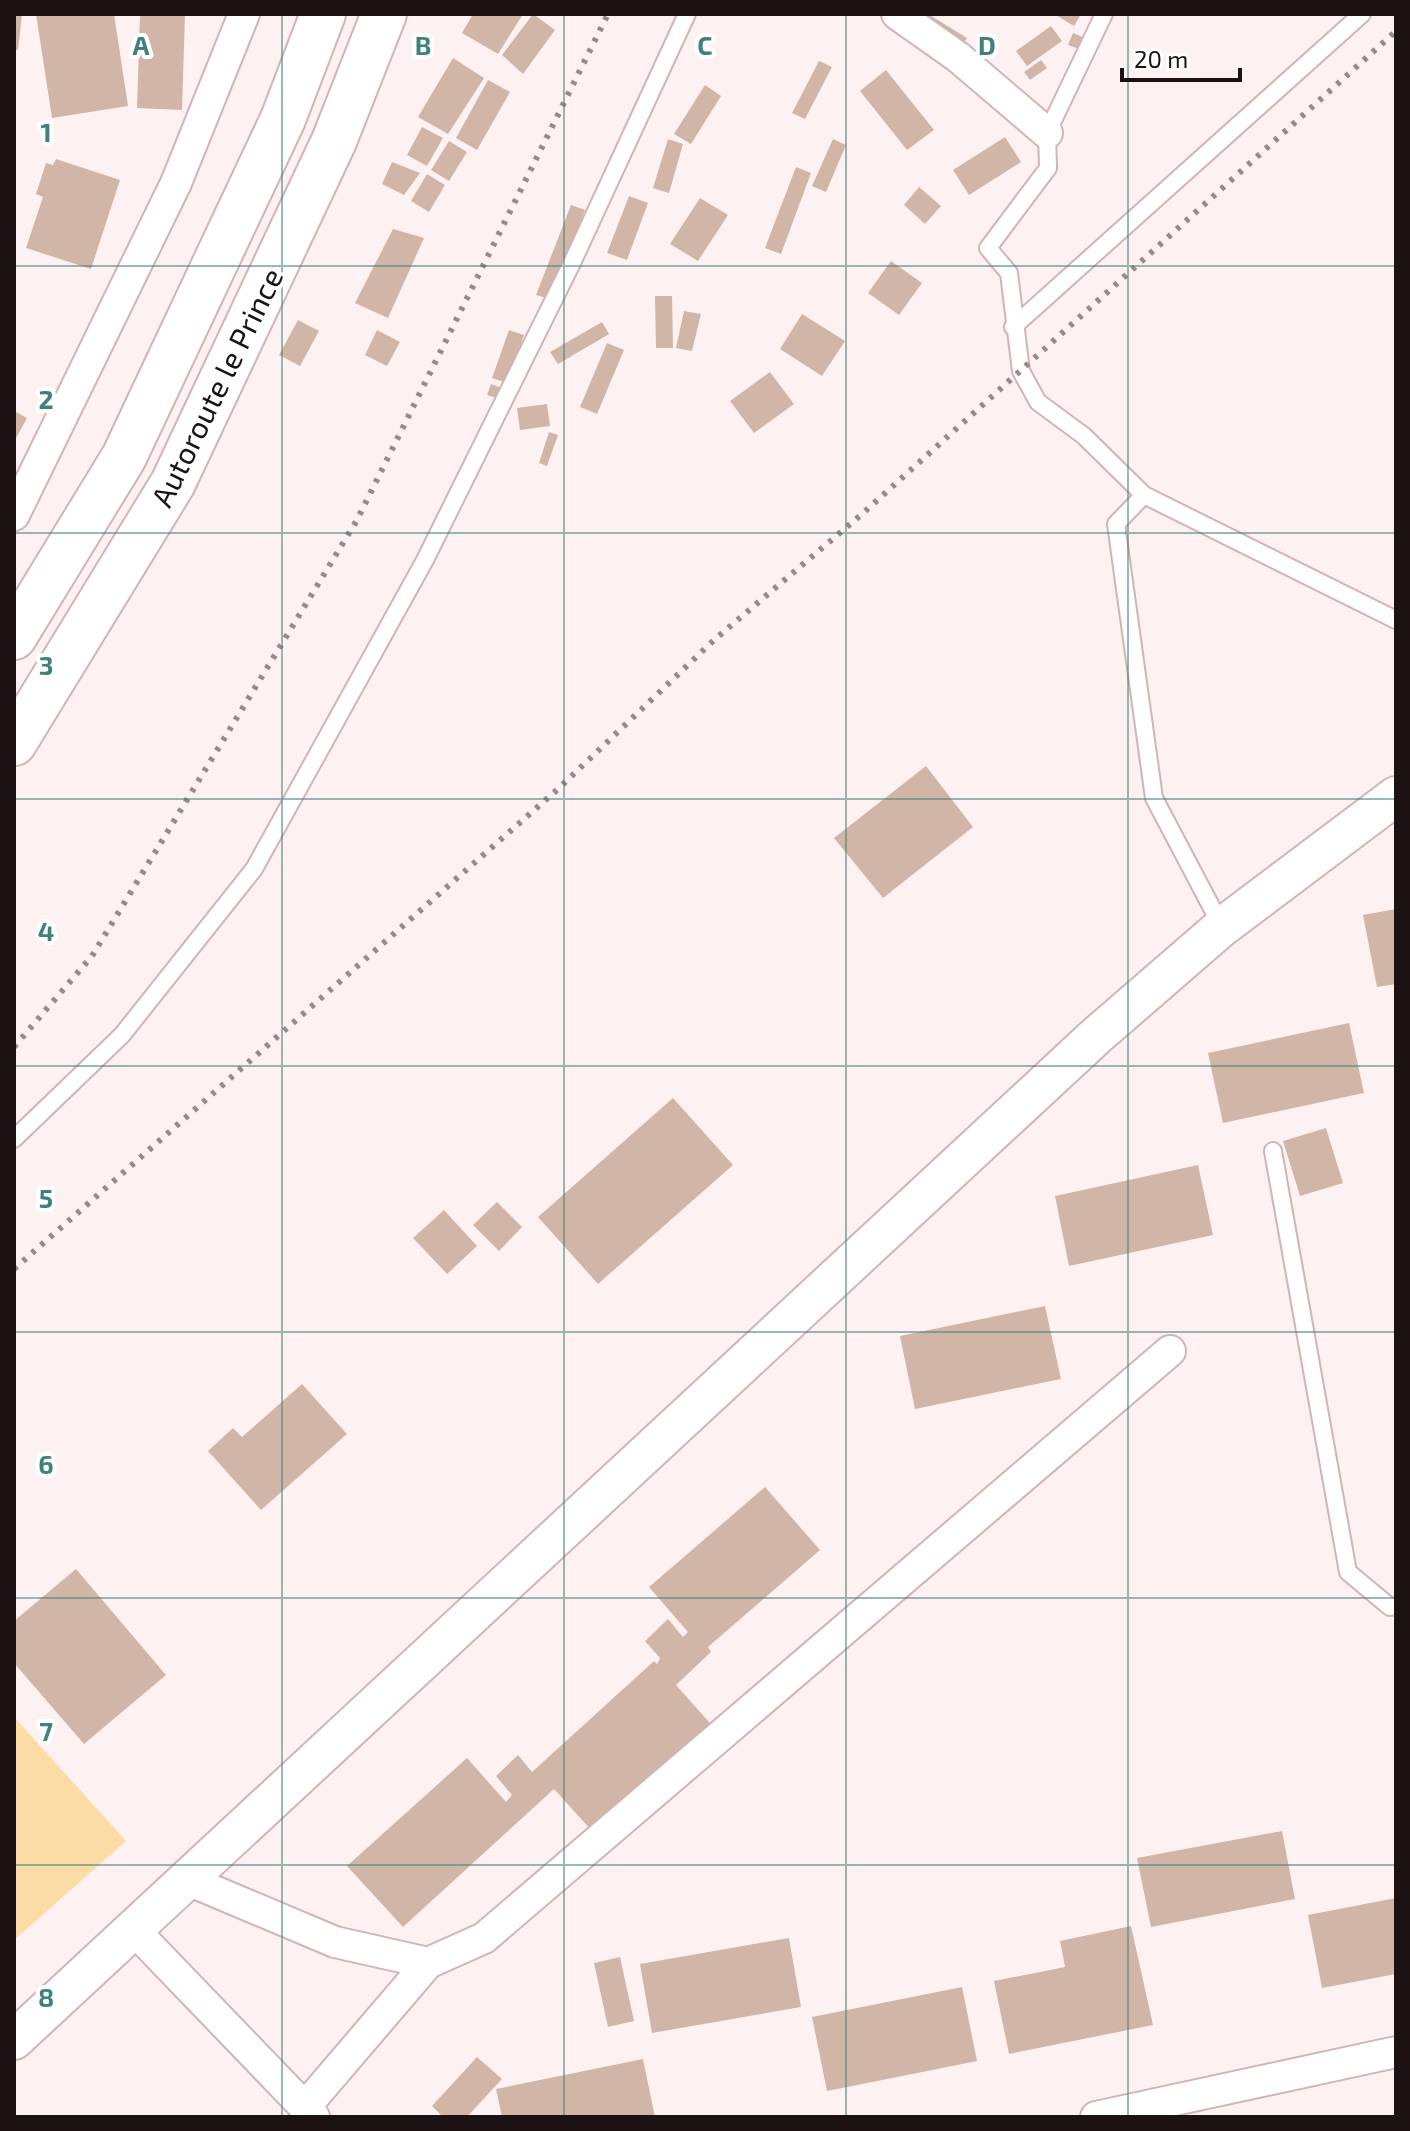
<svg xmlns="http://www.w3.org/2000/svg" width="1410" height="2131" viewBox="0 0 1410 2131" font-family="'Exo 2',sans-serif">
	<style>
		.green { fill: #fbdca5 }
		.building { fill: #d1b5a7 }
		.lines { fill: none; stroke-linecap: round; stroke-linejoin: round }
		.service-casing { stroke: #d3b3b4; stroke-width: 20 }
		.minor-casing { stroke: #d3b3b4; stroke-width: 34 }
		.tertiary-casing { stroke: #d3b3b4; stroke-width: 42 }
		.primary-casing { stroke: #d3b3b4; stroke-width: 48 }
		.service { stroke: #fff; stroke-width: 16 }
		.minor { stroke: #fff; stroke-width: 30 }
		.tertiary { stroke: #fff; stroke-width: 38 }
		.primary { stroke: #fff; stroke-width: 44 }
		.rail { stroke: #968a8a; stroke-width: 6; stroke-dasharray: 4 8; stroke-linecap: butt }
		.grid { fill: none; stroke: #3e837a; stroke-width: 2; stroke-opacity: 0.55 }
		.labels { text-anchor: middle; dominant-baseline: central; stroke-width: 8; stroke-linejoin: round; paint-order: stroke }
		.street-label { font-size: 30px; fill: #1d1213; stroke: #fff }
		.grid-label { font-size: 26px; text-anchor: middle; font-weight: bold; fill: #3e837a; stroke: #fff; stroke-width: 8; stroke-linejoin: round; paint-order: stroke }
	</style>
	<rect width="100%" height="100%" fill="#fef1f1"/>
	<path class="green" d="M14,1717L126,1841L14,1940Z"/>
	<path class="building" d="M14,14H22L18,50L14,49Z
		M36,14H114L128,106L52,118Z
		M140,14H185L182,110L137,108Z
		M473,14H523L498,54L462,33Z
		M533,14L555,30L523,74L502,55Z
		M915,14H928L967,38L959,51Z
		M1054,14H1081L1074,26Z
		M1051,26L1062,41L1027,66L1016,51Z
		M1073,33L1087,39L1082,50L1068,45Z
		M453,58L484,78L448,134L418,117Z
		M1041,60L1047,68L1030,80L1024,72Z
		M819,61L832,67L805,119L792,113Z
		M886,70L934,130L907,150L860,91Z
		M488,80L510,92L477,150L456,138Z
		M705,85L721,96L691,144L674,134Z
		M422,127L443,138L427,166L407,155Z
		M1005,137L1021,162L969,195L953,170Z
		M668,139L683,144L669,193L653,188Z
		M833,139L846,145L826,192L812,186Z
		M449,141L467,152L449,181L431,170Z
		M56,159L120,180L91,269L26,248L43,197L36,194L46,163L53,165Z
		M392,162L420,173L404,195L382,184Z
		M796,167L811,173L781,254L765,248Z
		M427,174L445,185L429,212L411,201Z
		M919,187L941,206L925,224L904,205Z
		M629,196L648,203L627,260L607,253Z
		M700,198L728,215L698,261L670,244Z
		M571,205L585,210L550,299L536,295Z
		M393,229L424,238L388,318L355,303Z
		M891,261L922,283L899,315L868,293Z
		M655,296H672L673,348H656Z
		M684,311L701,314L692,351L676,348Z
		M802,314L845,341L822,376L780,349Z
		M298,320L319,331L300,366L279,355Z
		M602,322L609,334L558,364L550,352Z
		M377,330L400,342L387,366L365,355Z
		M509,330L524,335L507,383L492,378Z
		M607,343L624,350L597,414L580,407Z
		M770,372L794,404L754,433L730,401Z
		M491,384L504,389L500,399L487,395Z
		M547,404L550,426L520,430L517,408Z
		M14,411L27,418L14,442Z
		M549,432L558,435L547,466L539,463Z
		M926,766L973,827L883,898L834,838Z
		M1396,909V984L1377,987L1363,915Z
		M1349,1023L1364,1093L1223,1123L1208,1053Z
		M673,1098L733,1165L598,1284L538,1217Z
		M1326,1128L1343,1183L1300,1196L1283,1141Z
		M1198,1165L1213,1235L1069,1266L1055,1196Z
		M497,1202L522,1227L499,1251L473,1225Z
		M444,1210L477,1246L447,1274L413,1238Z
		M1045,1306L1061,1379L915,1409L900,1336Z
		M302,1384L347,1434L261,1510L208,1451L233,1428L242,1437Z
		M765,1487L820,1550L708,1647L711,1652L676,1685L710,1723L592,1831L554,1789L403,1927L347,1866L467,1758L506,1802L512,1795L496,1776L518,1755L532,1772L654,1661L657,1664L660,1658L645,1641L668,1619L683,1637L688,1632L649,1587Z
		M76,1569L166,1675L84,1744L14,1663V1621Z
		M1282,1831L1295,1899L1151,1927L1137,1858Z
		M1396,1898V1974L1322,1988L1308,1915Z
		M1131,1926L1153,2025L1009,2054L994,1981L1065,1967L1060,1941Z
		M789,1938L801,2007L652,2033L640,1964Z
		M620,1957L634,2021L608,2027L594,1963Z
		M962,1987L977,2061L827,2091L812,2017Z
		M477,2057L502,2079L467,2117H443L432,2106Z
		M643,2059L655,2117H502L496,2089Z"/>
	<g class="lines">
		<defs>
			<path id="service" d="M1104,14L1047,133L1048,168L988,248L1009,273L1021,371L1038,402L1084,436L1144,495L1396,620
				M1013,327L1362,14
				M1144,495L1116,524L1154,798L1222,927
				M14,1139L122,1035L254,869L425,560L572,263L687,14
				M1273,1151L1348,1572L1390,1607L1396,1606"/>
			<path id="minor" d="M897,14L958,57L1047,133
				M14,515L176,183L244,14
				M188,1880L335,1942L428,1963L484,1938L1170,1351
				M134,1930L314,2117
				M305,2107L428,1963
				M1096,2117L1396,2052"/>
			<path id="tertiary" d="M14,2040L1095,1037L1222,927L1396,796"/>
			<path id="primary" d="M14,637L124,457L283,119L323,14
				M14,743L173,483L334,141L384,14"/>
		</defs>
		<use href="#service" class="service-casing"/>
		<use href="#minor" class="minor-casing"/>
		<use href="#tertiary" class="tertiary-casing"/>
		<use href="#primary" class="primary-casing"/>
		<use href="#service" class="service"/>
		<use href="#minor" class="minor"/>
		<use href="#tertiary" class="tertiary"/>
		<use href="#primary" class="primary"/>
		<path class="rail" d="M14,1047L92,956L357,520L608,14
			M14,1269L558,789L714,640L862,514L1396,31"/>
	</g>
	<path class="grid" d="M282,14V2117M564,14V2117M846,14V2117M1128,14V2117M14,266H1396M14,533H1396M14,799H1396M14,1066H1396M14,1332H1396M14,1598H1396M14,1865H1396"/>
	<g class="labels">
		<g class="street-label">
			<text transform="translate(216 387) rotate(-64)">Autoroute le Prince</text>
		</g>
	</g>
	<g class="grid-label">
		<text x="141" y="55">A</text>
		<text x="423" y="55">B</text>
		<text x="705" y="55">C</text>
		<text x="987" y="55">D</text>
		<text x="46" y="142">1</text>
		<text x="46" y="409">2</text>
		<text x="46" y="675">3</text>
		<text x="46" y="941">4</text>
		<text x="46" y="1208">5</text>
		<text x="46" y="1474">6</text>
		<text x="46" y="1741">7</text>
		<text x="46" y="2007">8</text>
	</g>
	<rect width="1410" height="2131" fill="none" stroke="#1d1213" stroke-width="32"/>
	<path d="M1122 68v12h118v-12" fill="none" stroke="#1d1213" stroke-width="4"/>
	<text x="1134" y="68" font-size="24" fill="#1d1213" stroke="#ffffff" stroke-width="6" paint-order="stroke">20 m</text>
</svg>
